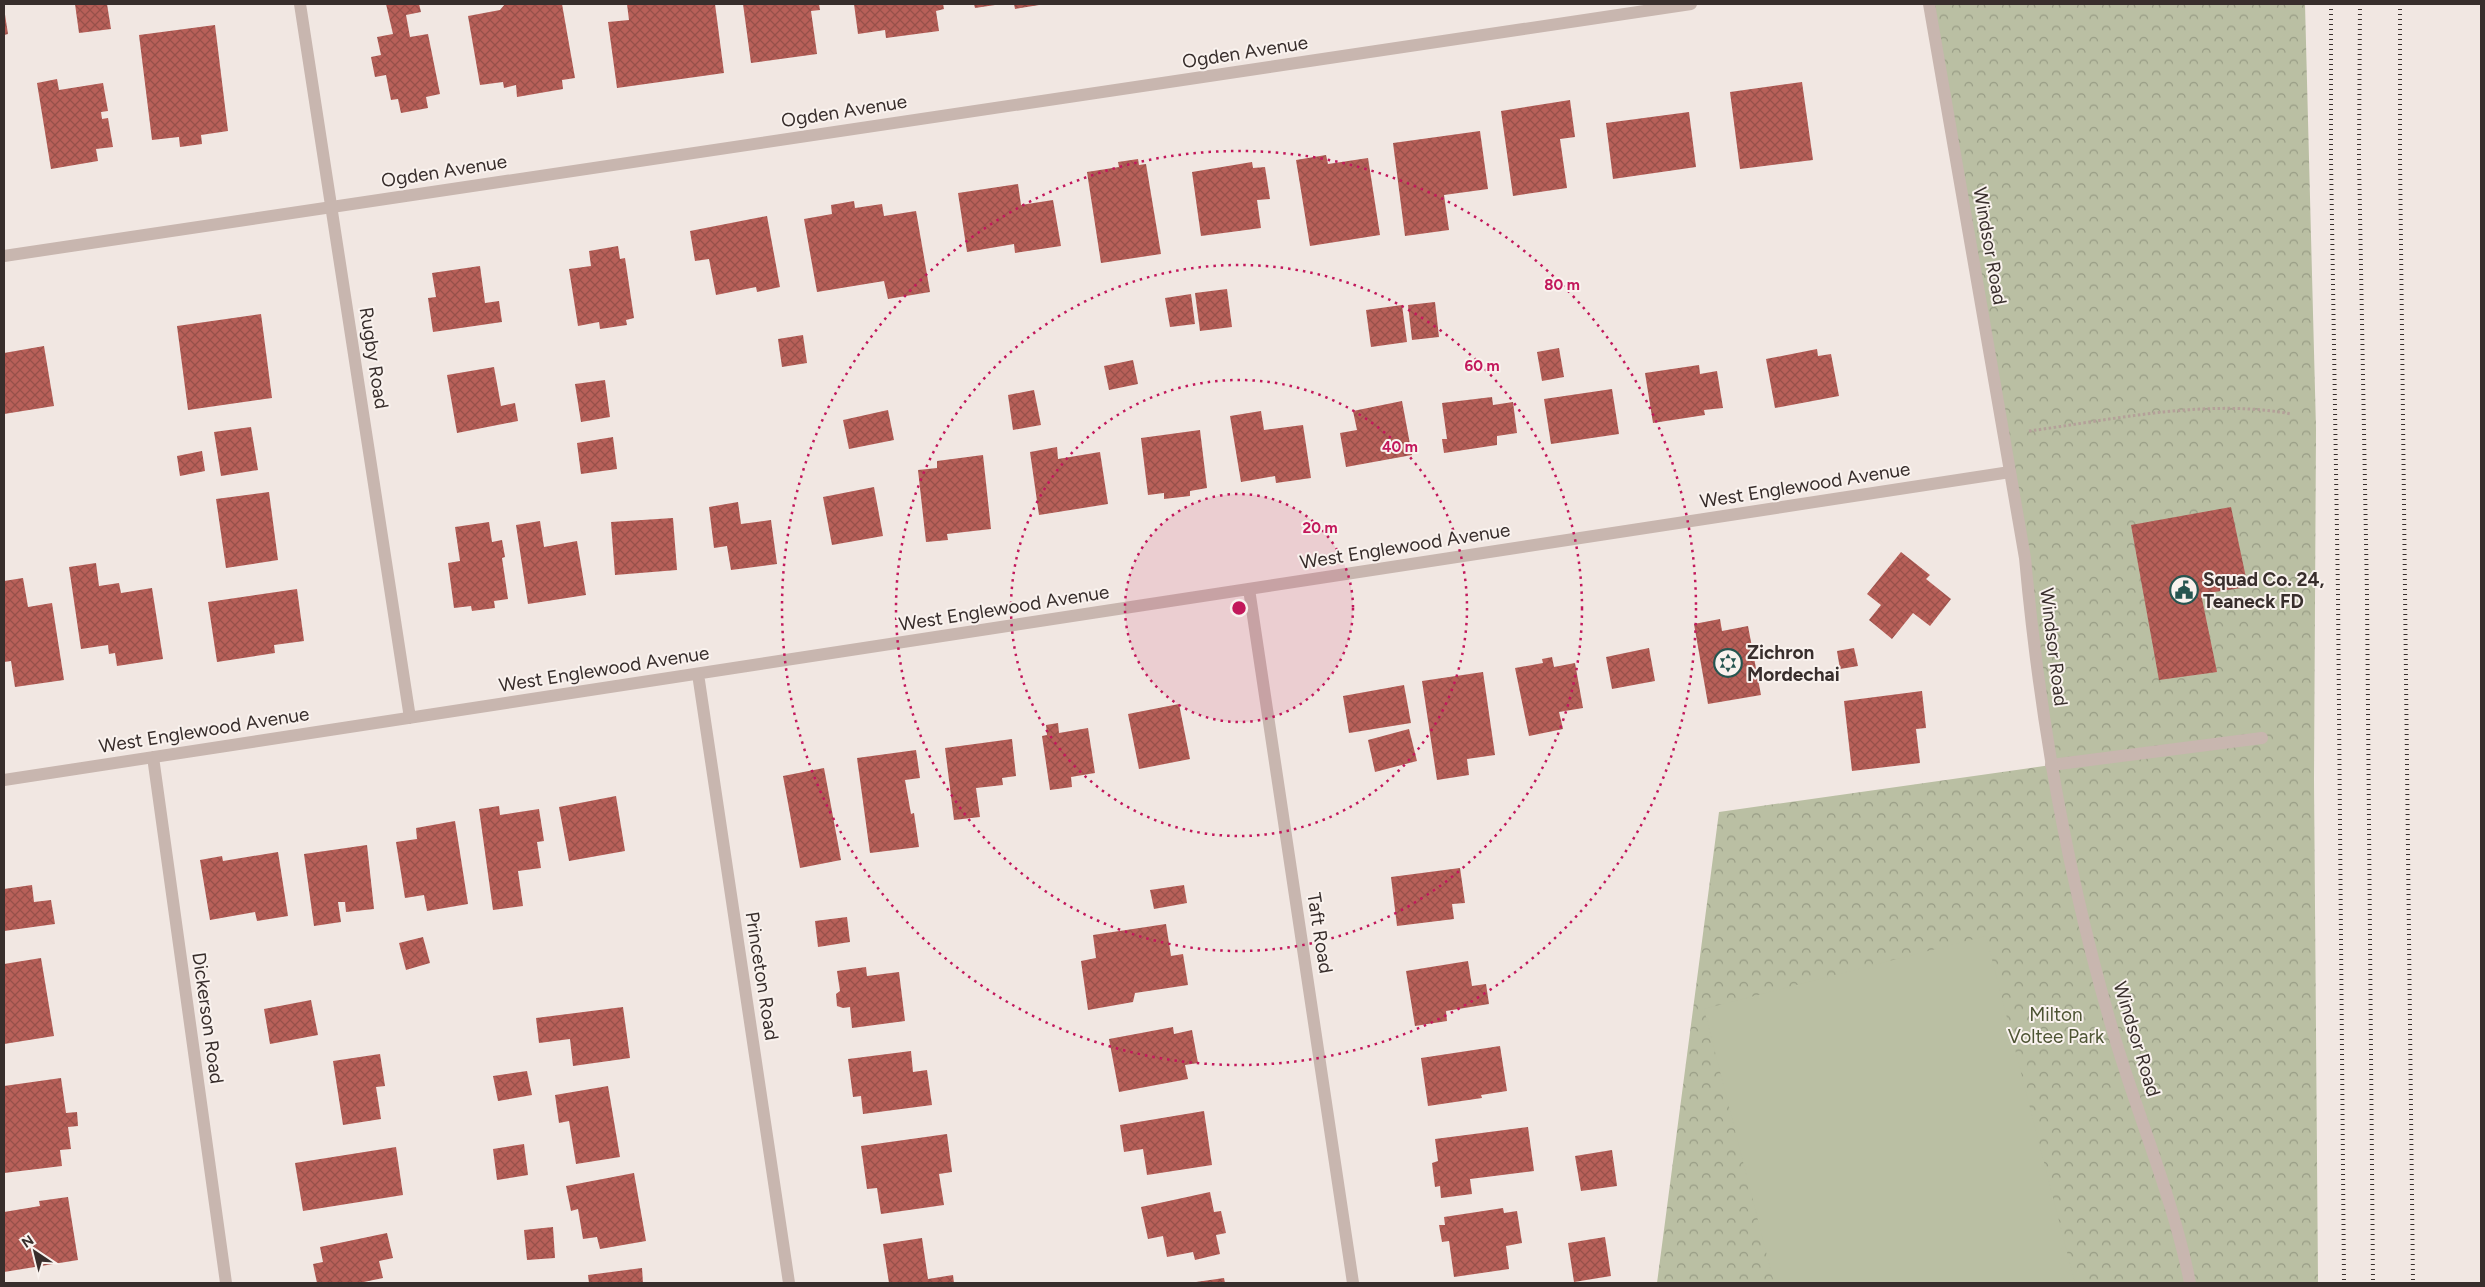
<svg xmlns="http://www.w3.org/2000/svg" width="2485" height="1287" viewBox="0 0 2485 1287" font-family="Figtree,sans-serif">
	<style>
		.park { fill: url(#park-crowns) }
		.pitch { fill: #babfa3 }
		.building { fill: url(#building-cross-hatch) }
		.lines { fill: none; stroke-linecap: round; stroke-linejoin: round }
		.path { stroke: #b4a099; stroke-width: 3; stroke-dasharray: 2.5 2.5; stroke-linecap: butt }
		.service { stroke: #c8b6af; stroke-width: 12 }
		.minor { stroke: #c8b6af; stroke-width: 12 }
		.tertiary { stroke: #c8b6af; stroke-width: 12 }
		.rail { stroke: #382e2c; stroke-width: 4; stroke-dasharray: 1 4; stroke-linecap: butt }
		.ring { fill: none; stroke: #c2185b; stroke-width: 2.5; stroke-dasharray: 2.5 5 }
		.labels { text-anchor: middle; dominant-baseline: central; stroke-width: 4; stroke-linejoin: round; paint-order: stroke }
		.street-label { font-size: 19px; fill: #382e2c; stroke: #f9f2ee }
		.poi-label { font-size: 19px; font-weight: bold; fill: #382e2c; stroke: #f9f2ee; text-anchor: start }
		.park-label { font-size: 19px; fill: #4d5433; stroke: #f9f2ee }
		.centre { fill: #c2185b; stroke: #f9f2ee; stroke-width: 2.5 }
		.ring-label { font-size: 15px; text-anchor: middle; font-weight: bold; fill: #c2185b; stroke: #f9f2ee; stroke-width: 4; stroke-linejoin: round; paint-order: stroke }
	</style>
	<defs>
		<pattern id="park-crowns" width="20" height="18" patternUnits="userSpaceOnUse" patternTransform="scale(1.25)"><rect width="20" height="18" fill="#babfa3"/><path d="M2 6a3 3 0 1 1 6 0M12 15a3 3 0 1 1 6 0" fill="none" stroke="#989c85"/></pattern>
		<pattern id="building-cross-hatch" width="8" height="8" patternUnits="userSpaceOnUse" patternTransform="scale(1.25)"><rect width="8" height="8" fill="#b86059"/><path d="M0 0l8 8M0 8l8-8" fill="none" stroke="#97504a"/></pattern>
	</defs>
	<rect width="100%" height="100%" fill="#f1e7e2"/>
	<path class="park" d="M1929,4H2305L2316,429L2314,780L2318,1283H1657L1719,812L2051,765L2031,624Z"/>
	<path class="pitch" d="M1986,936L2075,1283H1774L1704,1009Z"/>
	<path class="building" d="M75,4H107L111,29L79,33Z
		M386,4H419L421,12L406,15L410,37L428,34L440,94L426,97L428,108L401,113L398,99L391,100L386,75L375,77L371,57L381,55L377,37L393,34Z
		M505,4H562L575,78L562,80L563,89L517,97L516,85L504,88L503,82L480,85L468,16L500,10Z
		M627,4H715L724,73L617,88L608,22L629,20Z
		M743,4H819L820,10L811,11L817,54L751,63Z
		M854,4H943L944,9L936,11L939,31L886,38L885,30L858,34Z
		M974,4H995V5L975,8Z
		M1014,4H1039V5L1015,9Z
		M4,8L8,34L4,35Z
		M215,25L228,131L201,135L202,144L180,147L179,137L152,140L139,35Z
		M57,79L59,90L103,83L108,111L101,112L102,119L108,118L113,147L96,149L98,161L51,169L37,83Z
		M1802,82L1813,160L1740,169L1730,92Z
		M1570,100L1575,137L1560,139L1567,188L1513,196L1501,111Z
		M1689,112L1696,167L1613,179L1606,123Z
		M1480,131L1488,189L1444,195L1449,230L1405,236L1393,143Z
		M1326,155L1328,164L1368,158L1380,235L1310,246L1296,160Z
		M1138,159L1139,165L1146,164L1161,254L1101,263L1087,172L1119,167L1118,162Z
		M1252,162L1253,168L1265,167L1270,199L1257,200L1261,228L1201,236L1192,172Z
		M1018,184L1021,205L1053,200L1061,246L1015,253L1014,244L967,252L958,193Z
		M854,201L855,208L882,204L884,216L916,211L930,292L888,299L884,281L817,292L804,219L832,214L831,205Z
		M767,216L780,287L757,292L756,287L716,295L709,259L695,261L690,231Z
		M618,246L620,259L625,258L634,318L626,320L627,325L600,329L599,322L578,326L569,269L591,266L589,251Z
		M480,266L485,303L499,301L502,322L433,332L428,298L436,297L432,273Z
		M1227,289L1232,327L1200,331L1195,293Z
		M1191,294L1195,324L1170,327L1165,298Z
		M1435,302L1439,337L1412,340L1408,305Z
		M1402,305L1407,342L1371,347L1366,310Z
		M261,314L272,398L188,410L177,326Z
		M803,335L807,363L782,367L778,339Z
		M44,346L54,406L4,414V353Z
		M1559,348L1564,377L1542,381L1537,352Z
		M1817,349L1818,356L1831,354L1839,396L1775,408L1766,359Z
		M1133,360L1138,384L1109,390L1104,366Z
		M1699,365L1700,374L1717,371L1723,408L1704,410L1705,415L1653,423L1645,373Z
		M494,367L501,406L515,403L518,421L457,433L447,375Z
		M605,380L610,417L581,422L575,384Z
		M1612,389L1619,434L1551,444L1544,399Z
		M1034,390L1041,425L1013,430L1008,395Z
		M1492,397L1493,405L1513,402L1517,433L1497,436V445L1444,453L1442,439H1447L1442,403Z
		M1402,401L1412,455L1346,467L1340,433L1357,430L1353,411Z
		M888,410L894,440L849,449L843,420Z
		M1261,411L1264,430L1303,425L1311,478L1276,483L1275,476L1241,482L1230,416Z
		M251,427L258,470L221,476L214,432Z
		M1200,430L1207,488L1190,491V496L1164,499V493L1148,495L1141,438Z
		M613,437L617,469L581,474L577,443Z
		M1057,447L1058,459L1100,452L1108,504L1039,515L1030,452Z
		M202,451L205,471L180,476L177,456Z
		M983,455L991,529L947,534L948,540L926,542L918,470L937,468V461Z
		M874,487L883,536L832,545L823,497Z
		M269,492L278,560L226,568L216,499Z
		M738,502L741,524L771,520L777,564L731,570L727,546L714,548L709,507Z
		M2231,507L2248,587L2201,594L2217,672L2159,680L2131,525Z
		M673,518L677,570L615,575L611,522Z
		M540,521L544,547L577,541L586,595L528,604L516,525Z
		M489,522L492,542L502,540L505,557L502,558L508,599L494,601L495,608L472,611L471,606L454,608L448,563L460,561L455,527Z
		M1901,552L1930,575L1926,579L1951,599L1930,626L1913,613L1892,639L1869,620L1881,605L1867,594Z
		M96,563L99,586L119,583L121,593L152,588L163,659L117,666L115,653L109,654L108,645L81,649L69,567Z
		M23,578L28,607L52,603L64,680L15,687L11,661L4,662V581Z
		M297,589L304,641L274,645L275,653L217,662L208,602Z
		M1720,619L1722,631L1748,626L1761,695L1708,704L1694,624Z
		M1649,648L1655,681L1612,689L1606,657Z
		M1854,648L1858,666L1840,669L1837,651Z
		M1552,657L1554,667L1575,663L1583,708L1559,712L1563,729L1529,736L1515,668L1543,663L1542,659Z
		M1483,672L1495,755L1467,759L1469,775L1437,780L1422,681Z
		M1404,685L1411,723L1349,733L1343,696Z
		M1922,691L1926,728L1916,729L1920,763L1852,771L1844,701Z
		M1179,704L1190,759L1139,769L1128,714Z
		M1058,723L1059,733L1088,728L1095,773L1071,777L1072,787L1050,790L1042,736L1047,735L1046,725Z
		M1409,729L1417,761L1375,772L1368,740Z
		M1012,739L1016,776L1002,778L1003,785L976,788L980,817L954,820L945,748Z
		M916,750L920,778L905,780L911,814L914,813L919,847L870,853L857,758Z
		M824,768L841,860L800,868L783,776Z
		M616,796L625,851L569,861L559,807Z
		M499,806L500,815L539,809L544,841L537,842L541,868L518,871L523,906L493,910L479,809Z
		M455,821L468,904L427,911L424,895L405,898L396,842L417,839L416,828Z
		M367,845L374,909L346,912L345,902H338L341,922L314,926L304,854Z
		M278,852L288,916L257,921L255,912L210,920L200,860L222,856L223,861Z
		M1460,868L1465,903L1452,904L1454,919L1397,926L1391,877Z
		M32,885L34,902L51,900L55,924L4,931V889Z
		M1184,885L1187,903L1154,909L1150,890Z
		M847,917L850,942L818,947L815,921Z
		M1166,924L1171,956L1183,954L1188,985L1135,993L1133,1002L1088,1010L1081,961L1096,958L1093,935Z
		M423,937L430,963L406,970L399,943Z
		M41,958L54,1036L4,1044V964Z
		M1468,961L1472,986L1486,984L1489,1004L1446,1011L1447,1021L1415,1026L1406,971Z
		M866,967L867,976L899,972L905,1021L852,1028L850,1007L843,1008L837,1006L836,994L840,991L837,971Z
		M311,1000L318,1035L270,1044L264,1009Z
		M623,1007L630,1058L573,1066L570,1039L539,1043L536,1018Z
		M1173,1027L1174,1034L1192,1030L1198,1063L1185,1065L1188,1079L1119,1092L1109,1039Z
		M1500,1046L1507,1091L1481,1095L1482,1098L1428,1106L1421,1058Z
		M911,1051L913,1072L927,1070L932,1105L863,1114L861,1096L853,1097L848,1059Z
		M380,1054L385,1086L376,1087L381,1119L343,1125L333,1061Z
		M527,1071L532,1095L498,1101L493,1076Z
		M61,1078L66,1113L77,1112L78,1126L68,1127L71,1149L60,1150L62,1166L4,1173V1086Z
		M608,1086L620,1157L576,1164L569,1121L559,1123L555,1095Z
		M1204,1111L1212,1165L1147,1175L1143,1149L1124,1152L1120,1125Z
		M1528,1127L1534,1171L1470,1179L1472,1194L1441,1198L1440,1186L1435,1187L1432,1163L1438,1161L1435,1139Z
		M947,1134L952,1172L939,1174L944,1205L881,1214L877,1188L867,1189L861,1146Z
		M524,1144L528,1175L497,1180L493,1149Z
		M396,1147L403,1195L303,1211L295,1163Z
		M1612,1150L1617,1186L1581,1191L1575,1156Z
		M634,1173L646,1241L600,1249L597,1237L583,1239L578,1209L571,1211L566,1186Z
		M1210,1192L1214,1212L1221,1211L1226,1233L1216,1235L1220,1254L1195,1260L1193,1252L1167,1257L1163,1236L1148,1239L1141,1207Z
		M68,1197L78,1260L4,1272V1212L40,1206L39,1201Z
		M1503,1208L1504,1213L1517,1211L1522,1243L1506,1246L1509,1269L1454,1277L1449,1241L1442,1242L1439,1225H1445L1444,1217Z
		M553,1227L555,1258L527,1260L524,1230Z
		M387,1233L393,1258L379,1261L383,1278L359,1283H317L313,1264L323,1262L320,1247Z
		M1605,1237L1611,1276L1574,1282L1568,1243Z
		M922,1238L928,1279L953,1275L954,1283H889L883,1244Z
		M642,1268L643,1283H589L588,1275Z
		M1224,1278L1225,1283H1196V1282Z"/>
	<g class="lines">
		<path class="path" d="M2029,431C2112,420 2208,398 2291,414"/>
		<path class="service" d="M2051,765L2262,738"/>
		<path class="minor" d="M300,4L410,718
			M4,256L1691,4
			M1249,589L1353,1283
			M698,674L789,1283
			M153,757L226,1283
			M4,780L2010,472"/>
		<path class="tertiary" d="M1929,4L2025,558C2040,723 2069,886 2117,1045C2141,1124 2174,1202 2190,1283"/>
		<path class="rail" d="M2331,4V160L2338,595L2344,1283
			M2360,4L2359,159L2367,595L2373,1283
			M2400,4V159L2413,1283"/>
	</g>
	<circle cx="1239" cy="608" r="114" fill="#c2185b" fill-opacity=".12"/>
	<g class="ring">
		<circle cx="1239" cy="608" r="114"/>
		<circle cx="1239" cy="608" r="228"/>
		<circle cx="1239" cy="608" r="343"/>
		<circle cx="1239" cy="608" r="457"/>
	</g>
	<defs>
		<symbol id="civic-ring" viewBox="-11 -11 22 22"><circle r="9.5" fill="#f9f2ee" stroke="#265550" stroke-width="1.5"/><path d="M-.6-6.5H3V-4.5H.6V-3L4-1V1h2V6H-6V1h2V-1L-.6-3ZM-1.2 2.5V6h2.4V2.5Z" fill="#265550"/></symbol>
		<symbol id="synagogue-ring" viewBox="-11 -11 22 22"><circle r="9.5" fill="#f9f2ee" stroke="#265550" stroke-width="1.5"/><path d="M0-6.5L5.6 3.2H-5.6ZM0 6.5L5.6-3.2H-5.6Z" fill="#265550"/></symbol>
	</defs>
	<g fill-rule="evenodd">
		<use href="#civic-ring" x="2168" y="574" width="32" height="32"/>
		<use href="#synagogue-ring" x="1712" y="647" width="32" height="32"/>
	</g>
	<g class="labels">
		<g class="street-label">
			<text transform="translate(1245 52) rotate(-9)">Ogden Avenue</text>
			<text transform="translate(844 111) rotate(-9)">Ogden Avenue</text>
			<text transform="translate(444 171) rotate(-9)">Ogden Avenue</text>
			<text transform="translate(1990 246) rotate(80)">Windsor Road</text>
			<text transform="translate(374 358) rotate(81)">Rugby Road</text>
			<text transform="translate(1805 485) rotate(-9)">West Englewood Avenue</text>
			<text transform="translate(1405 546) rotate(-9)">West Englewood Avenue</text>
			<text transform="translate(1004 608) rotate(-9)">West Englewood Avenue</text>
			<text transform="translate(2054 647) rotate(83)">Windsor Road</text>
			<text transform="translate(604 669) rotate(-9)">West Englewood Avenue</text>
			<text transform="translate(204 730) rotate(-9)">West Englewood Avenue</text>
			<text transform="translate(1320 933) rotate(81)">Taft Road</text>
			<text transform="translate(762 976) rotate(81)">Princeton Road</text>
			<text transform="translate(208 1018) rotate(82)">Dickerson Road</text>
			<text transform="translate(2137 1039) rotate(73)">Windsor Road</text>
		</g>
		<g class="poi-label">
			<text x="2203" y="579">Squad Co. 24,<tspan x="2203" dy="22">Teaneck FD</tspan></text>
			<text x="1747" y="652">Zichron<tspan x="1747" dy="22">Mordechai</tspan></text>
		</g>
		<g class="park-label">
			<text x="2056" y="1014">Milton<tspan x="2056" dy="22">Voltee Park</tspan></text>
		</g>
	</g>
	<circle cx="1239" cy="608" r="8" class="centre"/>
	<g class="ring-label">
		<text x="1562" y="290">80 m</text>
		<text x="1482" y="371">60 m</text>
		<text x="1400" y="452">40 m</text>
		<text x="1320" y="533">20 m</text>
	</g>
	<rect width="2485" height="1287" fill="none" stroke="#382e2c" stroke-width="10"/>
	<g transform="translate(35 1252) rotate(325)" stroke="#f9f2ee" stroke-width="4" paint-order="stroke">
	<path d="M0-4L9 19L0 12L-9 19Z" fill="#382e2c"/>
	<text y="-8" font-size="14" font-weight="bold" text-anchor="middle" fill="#382e2c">N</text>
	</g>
</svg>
